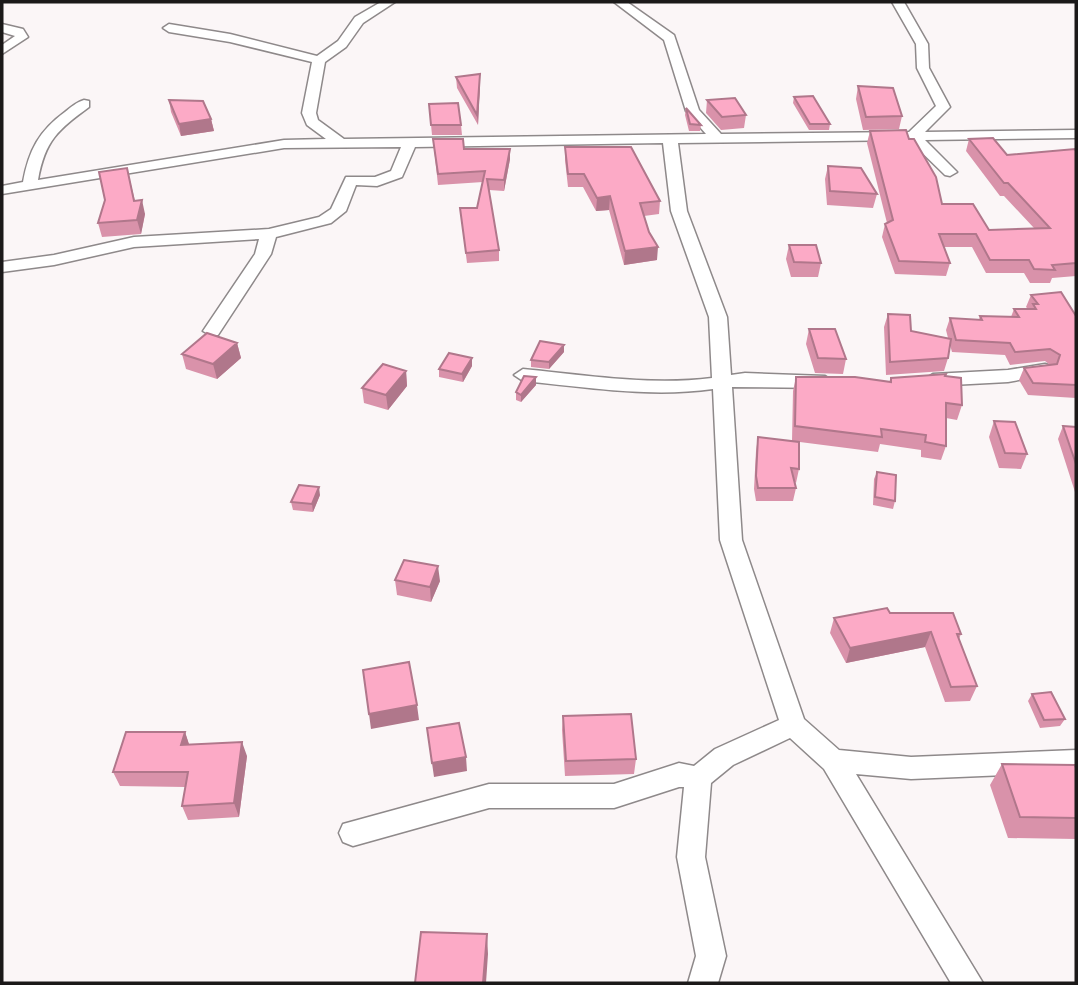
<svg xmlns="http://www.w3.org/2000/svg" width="1078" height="985" viewBox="0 0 1078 985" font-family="Literata,serif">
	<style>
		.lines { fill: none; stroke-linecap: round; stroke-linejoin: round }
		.street-casing { stroke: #8e898a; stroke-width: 3 }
		.street { fill: #fff; fill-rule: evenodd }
		.wall { fill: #d992aa }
		.shaded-wall { fill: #b0778b }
		.building { fill: #fcaac6; stroke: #b0778b; stroke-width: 2 }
	</style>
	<rect width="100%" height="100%" fill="#fbf6f7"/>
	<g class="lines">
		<defs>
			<path id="street" d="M381,2H395L363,23L346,47L325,62L316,113L318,120L344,139L706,134L686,111L664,40L614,2H627L674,35L699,110L721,134L909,132L936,106L917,68L916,44L892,2H904L928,44L929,68L950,107L925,132L1076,130V138L925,140L957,172L950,176L945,175L909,140L678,143L687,211L727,317L731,375L745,373L825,376L834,382L825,388L732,387L742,540L804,719L839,750L911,757L1076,750V772L911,779L856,774L983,983H951L824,769L790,738L733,765L711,783L705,857L726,956L718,983H688L696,956L677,857L684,787H679L614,808H489L353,846L343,842L339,833L343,824L489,784H614L679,763L694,766L715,749L779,720L720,540L713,389C650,398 585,387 523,381L514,375L523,369C585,375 650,386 712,378L709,317L671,211L663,143L415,147L402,177L377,186L356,185L346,211L331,223L276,237L271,254L218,335L212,336L203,331L255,254L259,239L134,247L54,265L2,272V262L54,255L134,237L269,229L319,217L331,209L346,177H375L391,171L401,147L284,148L2,194V186L23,182C29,150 39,131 65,112C71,107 77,102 84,100L89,101V107C58,130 45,140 38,180L284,140L326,139L307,125L302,113L312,62L230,42L169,32L163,28L169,24L230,34L317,56L338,41L355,17Z
				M2,24L23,29L28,37L2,54V45L15,36L2,32Z
				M1045,364L1052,366L1054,370L1052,374L1008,382L933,386L924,380L933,374L1008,370Z"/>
		</defs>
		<use href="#street" class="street-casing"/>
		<use href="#street" class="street"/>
	</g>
	<path class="wall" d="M456,77L480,85L478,125L457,88Z
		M858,86L902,116L899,129L863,130L856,99Z
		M794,97L830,124L829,130H809L793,103Z
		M169,100L211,119L214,131L181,136L171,112Z
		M707,100L746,115L744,128L721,130L706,113Z
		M429,104L461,125L462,135H432Z
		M686,108L701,125L700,131H689L685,115Z
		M870,131L909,139L942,204L989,230L1034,228L1004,196H1000L966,151L969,139L1007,155L1076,151V276L1052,278L1050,283H1030L1024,273H986L972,247H944L950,263L946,276L895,274L882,237L885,224L887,223L867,143Z
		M433,139L464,149L510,159L504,191L489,190L499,250V261L467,263L460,208H477L483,182L438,185Z
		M565,147L660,201L659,214L644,216L657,260L624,265L609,210L596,211L583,187H568L565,160Z
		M828,166L877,194L873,208L827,205L825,179Z
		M127,168L135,201L145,214L141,234L102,237L98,223Z
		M789,245L821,263L818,277H791L786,259Z
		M1031,295L1076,316V398L1028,395L1019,380L1024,368L1050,365L1045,361L1010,365L1005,355L952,352L950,345L948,358L944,371L886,375L884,327L888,314L911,331L948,338L946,330L950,318L979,320L980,316L1011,317L1014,309H1028L1026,307Z
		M809,329L846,359L843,374L815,373L806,344Z
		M237,343L241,358L217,379L186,369L182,354Z
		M564,352L549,369L531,367V360Z
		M472,358V366L463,382L439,377V369Z
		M406,371L407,386L388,410L364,403L362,388Z
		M945,376L962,405L957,420L946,418V446L941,460L921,457V450L880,444L878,452L792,441L793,391L796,377L889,382L891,378Z
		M536,377V385L521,402L516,400V392Z
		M994,421L1027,454L1021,469L999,468L989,437Z
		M1063,426L1076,427V492H1075L1058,439Z
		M758,437L799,469L796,483L795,482L796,488L793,501H756L754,489L756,451Z
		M877,472L895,501L893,509L873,505L874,479Z
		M320,495L313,512L293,510L291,502Z
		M395,580L440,581L431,602L397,595Z
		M890,613L961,634L959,639L977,686L970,701L945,702L925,647L846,663L830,633L834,618Z
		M1032,694L1065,719L1060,726L1040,728L1028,701Z
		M563,716L636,759L634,774L565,776L562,730Z
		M185,732L189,745L247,756L239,817L188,820L182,806L185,787L120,786L113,772Z
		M1002,764L1076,768V839L1008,838L990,785Z"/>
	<path class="shaded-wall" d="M480,74V85L478,125L477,115Z
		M211,119L214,131L181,136L179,124Z
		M510,149V159L504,191V180Z
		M610,196L609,210L596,211L597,198Z
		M142,200L145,214L141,234L137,220Z
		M658,247L657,260L624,265L625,251Z
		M237,343L241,358L217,379L213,364Z
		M564,345V352L549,369V362Z
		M472,358V366L463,382L462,374Z
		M406,371L407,386L388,410L386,395Z
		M536,377V385L521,402V395Z
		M319,487L320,495L313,512L312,504Z
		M438,566L440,581L431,602L430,587Z
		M931,632L925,647L846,663L850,648Z
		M417,705L419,720L371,729L369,714Z
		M185,732L190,747L181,745Z
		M242,742L247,756L239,817L234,803Z
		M466,757L467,771L434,777L432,763Z
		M487,934L488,954L486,983H483Z"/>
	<path class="building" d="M480,74L477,115L456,77Z
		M858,86L893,88L902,116L866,117Z
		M813,96L830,124H810L794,97Z
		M735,98L746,115L722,117L707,100Z
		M169,100L203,101L211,119L179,124Z
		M458,103L461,125H431L429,104Z
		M686,108L701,125L690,124Z
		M906,130L909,139H914L936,177L942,204H973L989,230L1050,228L1008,183H1004L969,139L993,138L1007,155L1075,149L1076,151V263L1052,265L1055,270L1034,269L1029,260H990L976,234H939L950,263L899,261L885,224L893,220L870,131Z
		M433,139H463L464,149H510L504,180L487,179L499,250L466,253L460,208H477L485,171L438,174Z
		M565,147H631L660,201L640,203L649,232L658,247L625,251L610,196L597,198L584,174H568Z
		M828,166L861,168L877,194L830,191Z
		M127,168L134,201L142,200L137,220L98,223L105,200L99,172Z
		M789,245H816L821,263L794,262Z
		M1061,292L1076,316V385L1033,383L1024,368L1057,364L1060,355L1050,349L1015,352L1010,343L956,340L950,318L982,320L980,316L1019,317L1014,309H1036L1033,304H1038L1031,295Z
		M888,314L910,315L911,331L951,339L948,358L890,362Z
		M809,329H835L846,359L818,358Z
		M207,333L237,343L213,364L182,354Z
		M540,341L564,345L549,362L531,360Z
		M449,353L472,358L462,374L439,369Z
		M383,364L406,371L386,395L362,388Z
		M946,374L945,376L961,378L962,405L946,403V446L925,442L926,435L881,429L882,437L795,426L796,377H855L891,382V378Z
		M524,376L536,377L521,395L516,392Z
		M994,421L1015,422L1027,454L1005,453Z
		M1063,426L1076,427V464Z
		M758,437L799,442V469L791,468L796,488H758L756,476Z
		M877,472L896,475L895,501L875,497Z
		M299,485L319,487L312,504L291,502Z
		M404,560L438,566L430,587L395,580Z
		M887,608L890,613H953L961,634H957L977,686L951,687L931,632L850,648L834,618Z
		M409,662L417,705L369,714L363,670Z
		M1051,692L1065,719L1044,720L1032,694Z
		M631,714L636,759L566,761L563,716Z
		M459,723L466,757L432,763L427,728Z
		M126,732H185L181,745L242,742L234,803L182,806L188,772H113Z
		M1002,764L1075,765L1076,768V818L1020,817Z
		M421,932L487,934L483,983H415Z"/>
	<rect width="1078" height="985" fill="none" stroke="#1b1919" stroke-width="7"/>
</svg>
